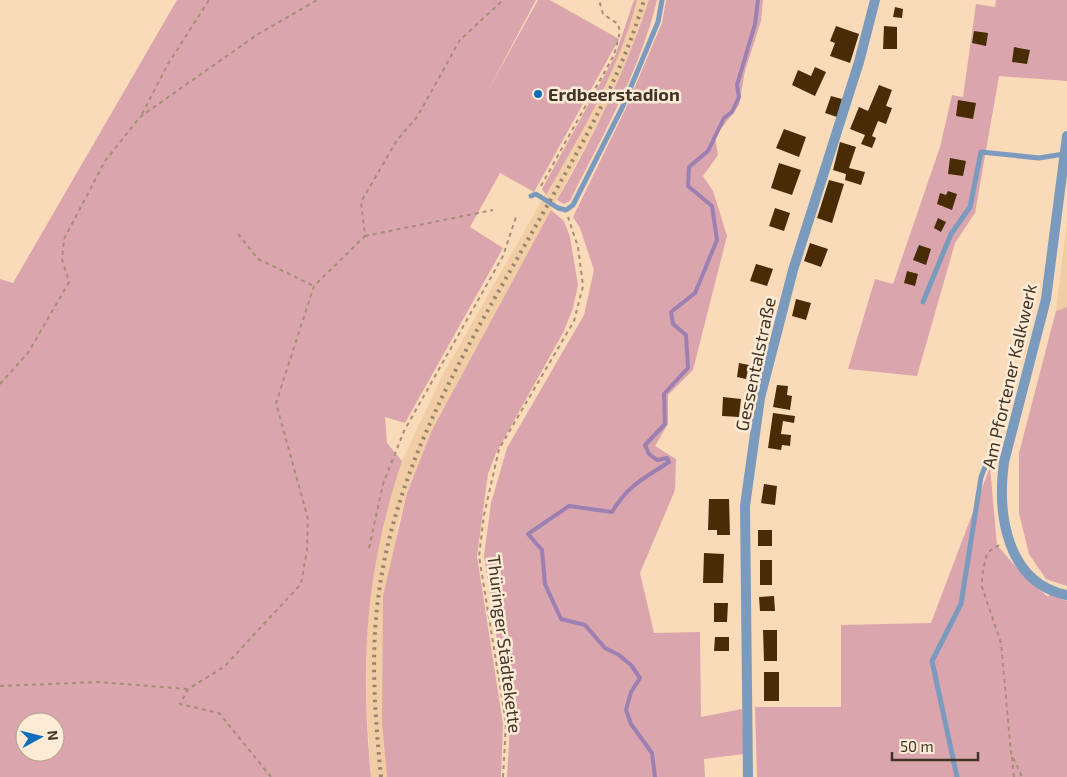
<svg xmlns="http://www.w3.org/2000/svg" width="1067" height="777" viewBox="0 0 1067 777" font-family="'Exo 2',sans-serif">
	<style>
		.built { fill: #f1cda5 }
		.green { fill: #daa5ac; fill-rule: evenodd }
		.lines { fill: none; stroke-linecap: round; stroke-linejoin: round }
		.stream { stroke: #9c80b2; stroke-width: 4 }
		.building { fill: #482c06 }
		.path { stroke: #a58e76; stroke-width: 2; stroke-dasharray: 4 4; stroke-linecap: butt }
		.service { stroke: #7a9bbd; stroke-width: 5 }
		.minor { stroke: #7a9bbd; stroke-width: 10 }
		.rail { stroke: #98836c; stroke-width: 4; stroke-dasharray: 2.5 5; stroke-linecap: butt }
		.poi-dot { fill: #0f6ebb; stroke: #fdebd6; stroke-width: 2 }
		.labels { text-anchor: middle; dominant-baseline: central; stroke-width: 5; stroke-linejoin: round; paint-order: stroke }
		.poi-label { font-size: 18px; font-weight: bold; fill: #403426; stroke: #fdebd6; text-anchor: start }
		.street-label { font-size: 18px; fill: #403426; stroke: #fdebd6 }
	</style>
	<rect width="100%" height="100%" fill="#fadbb9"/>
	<path class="built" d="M637,0H649L625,67L603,114L432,430L407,493L397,529L382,724L387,777H371L365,682L368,611L375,560L386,510L402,461L442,376L593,110Z
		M1067,221V311H1056Z"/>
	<path class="green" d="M177,0H536L485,96L538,0H550L619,39L534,192L500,173L470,227L503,248L405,423L385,417L387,443L402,461C365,572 360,662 371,777H0V279L13,283ZM25,722H55V752H25Z
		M634,0H637C619,70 582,132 546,195L542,189L615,56Z
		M649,0H657C640,71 602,136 570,201L564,204L557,200C594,136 626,70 649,0Z
		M666,0H763L761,21L745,71L739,105L715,137L718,155L703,176L713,191L727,236L693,370L668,395V424L655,446L676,459L675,490L640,573L654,633L700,632L701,717L742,709L744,754L704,759L705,777H507L510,726L484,556L491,503L507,448L584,315L594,270L580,228L573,217L625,110L662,23Z
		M996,0H1067V81L999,76L975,213L955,243L917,376L848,369L875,279L893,284L940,147L952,95L963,97L976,4L995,7Z
		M551,210L564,221L570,237L578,285L573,308L564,331L496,453L488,474L477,556L503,724L501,777H387L382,724L383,596L407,493L432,430Z
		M1067,307V586L1046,579L1029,554L1019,513V453L1056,311Z
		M990,467L997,545L1022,574L1048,597L1050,594L1067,601V777H757L755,707H841V625L931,623Z"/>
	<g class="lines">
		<path class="stream" d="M655,777L652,753L631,724L626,710L631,692L640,678L631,665L619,655L605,648L585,625L561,619L545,584L542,550L528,534L569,506L612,512C628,485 643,479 669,462L667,458L657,460L649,454L645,445L665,424L664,394L688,368L686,335L673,324L671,312L695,293L717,240L712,206L688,186L689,167L708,151L724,118L732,112L739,97L737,85L755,24L758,0"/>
	</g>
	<path class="building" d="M895,7L903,9L902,18L893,17Z
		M836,26L859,34L850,63L830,56L835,43L830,41Z
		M884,26L897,27V49H883Z
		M974,31L988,33L986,46L972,43Z
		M1014,47L1030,50L1027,64L1012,62Z
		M815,67L826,72L815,96L792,85L798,70L811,76Z
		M879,85L892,90L886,106L892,108L886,124L878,121L872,136L876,138L872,148L861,144L865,135L850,129L859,107L868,111Z
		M831,96L842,99L837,117L825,113Z
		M958,100L976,103L973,119L956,116Z
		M784,129L806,137L799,157L776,148Z
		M840,142L856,147L849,168L865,172L861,185L845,180L846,174L833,170Z
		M950,158L966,161L963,176L948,174Z
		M779,163L801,170L792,195L771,188Z
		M829,180L844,184L832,223L817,218Z
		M948,191L957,194L952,210L937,204L940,193L946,195Z
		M775,208L790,213L784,231L769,226Z
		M938,218L946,222L941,232L934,228Z
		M810,243L828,249L821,267L804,261Z
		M919,245L931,249L926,265L913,260Z
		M756,264L773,269L767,286L750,281Z
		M907,271L918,274L915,286L904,283Z
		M796,299L811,303L806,320L792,316Z
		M739,363L749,365L746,379L737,377Z
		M777,385L788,386L787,395L792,396L790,410L773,407Z
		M723,397L741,399L739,417L722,416Z
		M773,413L795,416L794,423L783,421L781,434L791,435L790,446L782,445L781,450L768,448Z
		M764,484L777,486L775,505L761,503Z
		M709,499H729L730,535H717V530H708Z
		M758,530H772V546H758Z
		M704,553L724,554L723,583H703Z
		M760,560H772V585H760Z
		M774,596L775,611H760L759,597Z
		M714,603H728L727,622H714Z
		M763,630H777V661H764Z
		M715,637H729V651H714Z
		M764,672H779V701H764Z"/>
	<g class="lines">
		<path class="path" d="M142,114L168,64L209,0
			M541,186L614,55L620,32L618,24L603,14L599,0
			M238,234L258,259L314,286
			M365,236L493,210
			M0,384L28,353L69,282L62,259L64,239L105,161L140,117L258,34L317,0
			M999,545L987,553L982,576V587L1001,643L1011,753L1022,777
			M369,548L383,484L404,431L503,256L516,217
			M0,686L99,682L187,689
			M1012,757L1014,777
			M271,777L219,713L180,704L188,689L224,667L301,584L307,550L308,519L276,403L314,286L365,236L361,202L397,140L417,117L460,40L503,0
			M503,777L506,723L479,556L484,515L499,449L574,321L583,286L578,247L568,217"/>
		<path class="service" d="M531,196L536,194L558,208L566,210L573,205L622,108L658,22L662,0
			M923,302L951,234L970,207L981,152L1039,158L1064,154
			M957,777L932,661L961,604L981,477L987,462L1005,458"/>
		<path class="minor" d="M1067,136L1046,299L1004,462C997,513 1006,583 1067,595
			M748,777L745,506L760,398L793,270L859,62L875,0"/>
		<path class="rail" d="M381,777C375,716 370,653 379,592C398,453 476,333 543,213C582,144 622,76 644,0"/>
	</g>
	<circle class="poi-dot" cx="538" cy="94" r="5"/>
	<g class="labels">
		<g class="poi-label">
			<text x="548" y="94">Erdbeerstadion</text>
		</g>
		<g class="street-label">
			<text transform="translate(755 364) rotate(-78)">Gessentalstraße</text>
			<text transform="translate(1009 376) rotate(-77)">Am Pfortener Kalkwerk</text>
			<text transform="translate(505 644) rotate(83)">Thüringer Städtekette</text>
		</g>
	</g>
	<g transform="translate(40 737) rotate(83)"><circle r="24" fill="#fdebd6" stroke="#b1a290"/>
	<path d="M0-4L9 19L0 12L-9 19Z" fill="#0f6ebb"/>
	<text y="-8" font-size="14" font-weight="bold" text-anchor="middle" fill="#403426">N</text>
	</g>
	<path d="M892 752v8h86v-8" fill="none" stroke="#403426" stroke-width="2.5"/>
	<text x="900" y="752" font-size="15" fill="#403426" stroke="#fdebd6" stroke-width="4" paint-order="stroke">50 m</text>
</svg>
